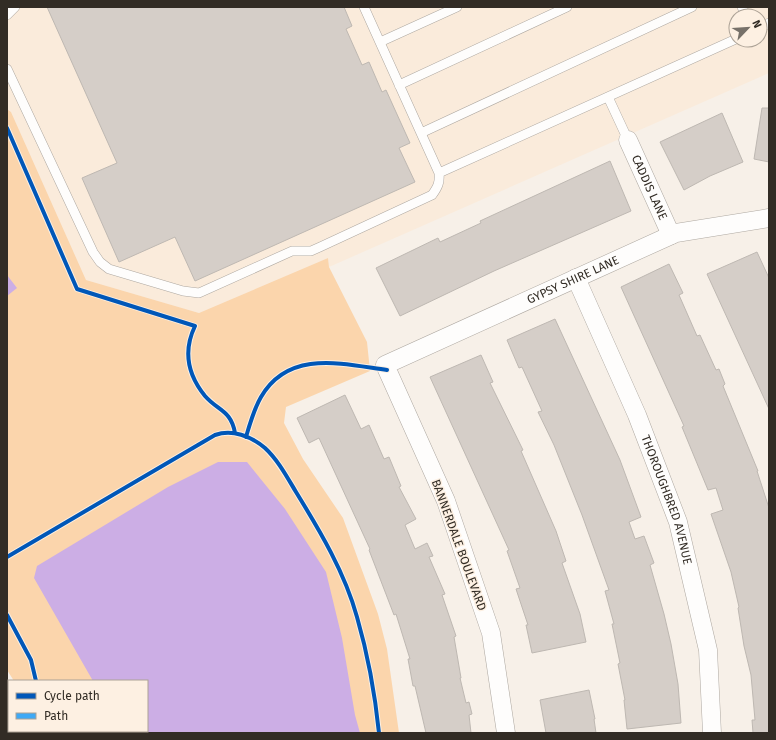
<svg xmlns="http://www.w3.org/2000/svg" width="776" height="740" viewBox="0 0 776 740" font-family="'Fira Sans',sans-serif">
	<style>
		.built { fill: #faebdb; fill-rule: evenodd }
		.green { fill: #fbd5ac }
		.water { fill: #ccaee5 }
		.building { fill: #d5cec8; stroke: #beb8b2 }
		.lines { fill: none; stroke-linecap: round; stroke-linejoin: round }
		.service-casing { stroke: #aea8a1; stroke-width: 10 }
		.minor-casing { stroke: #aea8a1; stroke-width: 19 }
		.service { stroke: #fefdfc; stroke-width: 9 }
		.minor { stroke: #fefdfc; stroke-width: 18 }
		.quiet { stroke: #3fa9f5; stroke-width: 3; stroke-dasharray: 6 3; stroke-linecap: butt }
		.cycleway-casing { stroke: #fdf0e2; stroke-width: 6 }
		.cycleway { stroke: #0057b8; stroke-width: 4 }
		.labels { text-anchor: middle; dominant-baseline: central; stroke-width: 3; stroke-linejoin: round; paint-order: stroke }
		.street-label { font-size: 12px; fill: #322c25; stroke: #fdf0e2 }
	</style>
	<rect width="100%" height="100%" fill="#f7f0e8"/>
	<path class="built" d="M7,7H769V73L329,267L328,258L199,313L86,280L11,112L7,109ZM736,16H760V40H736Z"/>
	<path class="green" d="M7,109L11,112L86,280L199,313L328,258L329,267L367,342L370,371L286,407L284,423L303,459L343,518L378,614L387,649L399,733H7V714L9,712V731H147V681H14L7,670Z"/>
	<path class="water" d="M7,275L17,288L7,296Z
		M218,462H247L285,509L326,572L342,638L355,715L360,733H122L121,731H147V681H93L34,578L37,566L168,487Z"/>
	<path class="building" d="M47,7H344L352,26L346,29L362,65L369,62L382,92L386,90L410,143L399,148L415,182L195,281L175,237L119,262L82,178L117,163Z
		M762,108H769V162L754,159Z
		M722,113L743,162L710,176L684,190L660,142Z
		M610,161L631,211L494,271L400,316L376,268L438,238L440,242L481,223L480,221Z
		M757,252L769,278V409L707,274Z
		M669,264L683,293L679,295L697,336L700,335L716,370L719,369L725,384L723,386L758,471H757L769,508V733H753L752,720H755L751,675L744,646L738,608L739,607L731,572L711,514L723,510L716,488L708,490L682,427L684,426L621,287Z
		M555,319L620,460L641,517L629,522L635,539L644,536L654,563L650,565L664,614L671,644L678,684L681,723L627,729L624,700H625L618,664L620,663L612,624H614L605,591L609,590L582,515L554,445L538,412L542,411L522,367L519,368L507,340Z
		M481,355L493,382L490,383L523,450L521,451L556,531L566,561L562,563L580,614L586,642L532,653L526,625H528L516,589L520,588L507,551L509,550L430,377Z
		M345,395L361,429L369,425L384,459L389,457L401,486L399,487L416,519L405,525L415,549L427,543L433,556L429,557L445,594L442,595L456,636L454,637L461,678H460L466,703L469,702L472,714L469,715L471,733H426L415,686H413L408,659H410L396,614L394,615L369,550L370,549L319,438L309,443L297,418Z
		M589,690L595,719H594L596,733H546L540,700Z"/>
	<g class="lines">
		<defs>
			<path id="service" d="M742,7L746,16
				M7,15L15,7
				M760,28L769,23
				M380,42L457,7
				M7,69L93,252L100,262L109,269L183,291L199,293L292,251H311L320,247L432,195C438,187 440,182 439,173L364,7
				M399,85L567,7
				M608,97L628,140
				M421,133L692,7
				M439,173L736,39"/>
			<g id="minor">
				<path id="s1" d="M628,140L671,235"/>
				<path id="s2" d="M576,278L637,415L678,522L708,650L712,733"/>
				<path id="s3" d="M506,733L491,633L446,501L385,365L676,233L769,218"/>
			</g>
		</defs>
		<use href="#service" class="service-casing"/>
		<use href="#minor" class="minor-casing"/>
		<use href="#service" class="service"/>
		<use href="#minor" class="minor"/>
		<path class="quiet" d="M48,731V733"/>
		<defs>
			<path id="cycleway" d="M7,128L77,289L195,326C183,351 188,375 205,396C218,411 231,410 235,433
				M246,437C250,423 254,409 261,397C289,349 343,364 387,370
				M7,557L215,435C232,429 251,436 265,448C278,460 287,477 296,492C320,531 345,573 357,617C368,655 375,694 379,733
				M7,615L31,660L36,681"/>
		</defs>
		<use href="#cycleway" class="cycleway-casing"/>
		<use href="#cycleway" class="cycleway"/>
	</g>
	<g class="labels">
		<g class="street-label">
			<text stroke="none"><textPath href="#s1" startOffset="52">CADDIS LANE</textPath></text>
			<text stroke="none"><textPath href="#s3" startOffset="596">GYPSY SHIRE LANE</textPath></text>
			<text stroke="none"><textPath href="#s2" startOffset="240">THOROUGHBRED AVENUE</textPath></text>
			<text transform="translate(459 545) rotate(70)">BANNERDALE BOULEVARD</text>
		</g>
	</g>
	<rect width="776" height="740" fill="none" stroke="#322c25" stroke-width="16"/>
	<rect x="8" y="680" width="140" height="52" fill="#fdf0e2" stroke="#aca296"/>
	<rect x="16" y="693" width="20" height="6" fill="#0057b8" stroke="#aca296"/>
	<text x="44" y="700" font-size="12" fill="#322c25">Cycle path</text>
	<rect x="16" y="713" width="20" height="6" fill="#3fa9f5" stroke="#aca296"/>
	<text x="44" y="720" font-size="12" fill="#322c25">Path</text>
	<g transform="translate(748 28) rotate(65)"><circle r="19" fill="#fdf0e2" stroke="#aca296"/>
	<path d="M0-3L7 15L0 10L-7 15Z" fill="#777169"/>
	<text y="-6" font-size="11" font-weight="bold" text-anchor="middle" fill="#322c25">N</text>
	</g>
</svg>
